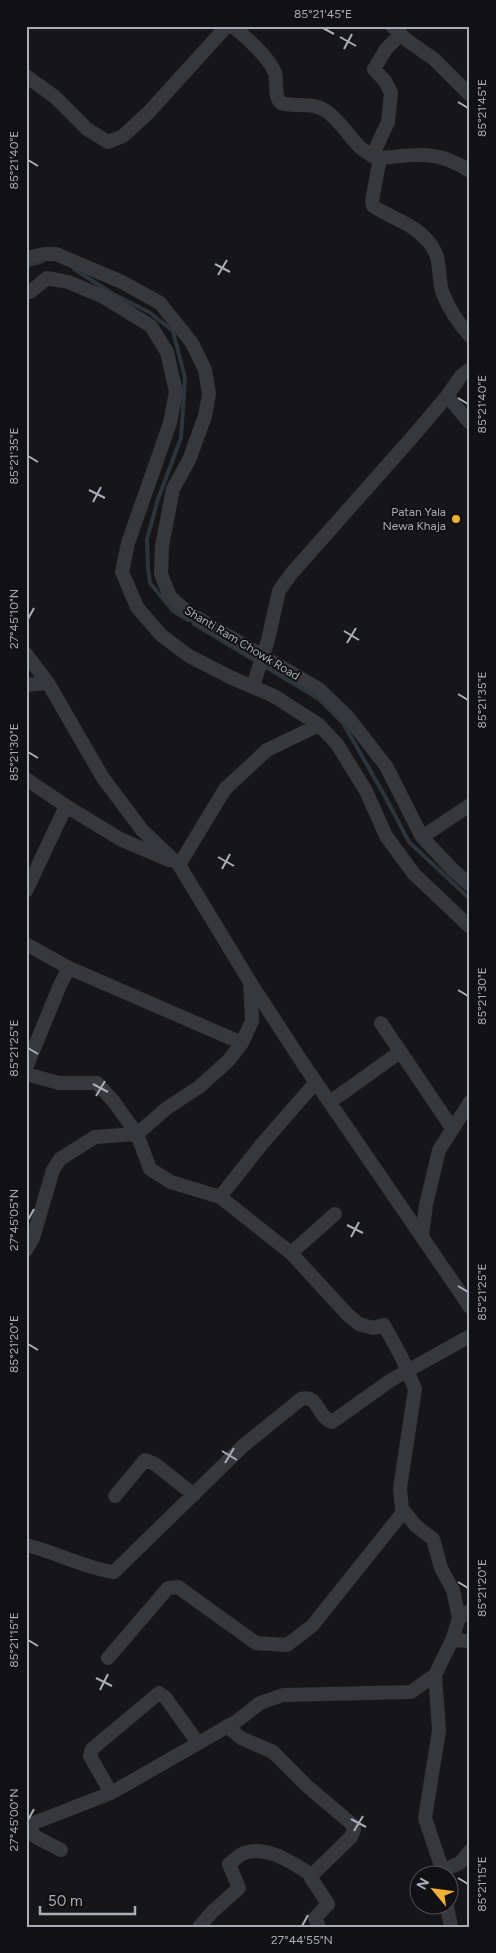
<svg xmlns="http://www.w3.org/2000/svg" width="496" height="1953" viewBox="0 0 496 1953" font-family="Figtree,sans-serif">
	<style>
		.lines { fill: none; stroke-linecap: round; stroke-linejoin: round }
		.stream { stroke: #2c353c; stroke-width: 4 }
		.minor { stroke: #37383d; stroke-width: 14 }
		.ticks { fill: none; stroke: #a8adb8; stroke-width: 2 }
		.poi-dot { fill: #f2b134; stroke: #111113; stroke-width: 2 }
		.labels { text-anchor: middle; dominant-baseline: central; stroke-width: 4; stroke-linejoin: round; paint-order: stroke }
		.poi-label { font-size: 12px; fill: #a8adb8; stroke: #111113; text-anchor: end }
		.street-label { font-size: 12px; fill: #a8adb8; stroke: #111113 }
		.neatline { fill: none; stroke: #a8adb8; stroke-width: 2 }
		.ticks-label { font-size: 12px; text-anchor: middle; fill: #a8adb8 }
	</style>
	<rect width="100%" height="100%" fill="#161618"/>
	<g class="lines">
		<path class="stream" d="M26,266L43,261
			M74,269L113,294L149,312L173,331L185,378L181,438L158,499L147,539L148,568L150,583L173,611L188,620
			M194,624L319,699L343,723L386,798L409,842L470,899"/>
		<path class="minor" d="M232,26C245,36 269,57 275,73C278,83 273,95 281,103C296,108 312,101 326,111C347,125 354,152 380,158L372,201L373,206C391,218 412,223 427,240C444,258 436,275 443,294C449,309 459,324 470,336
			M392,26L408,41L434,59L470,95
			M26,76L55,97L87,129L108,142L123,136L148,113L227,26
			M372,156L388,122L391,93L385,81L374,69L386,49L401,34
			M380,158C418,155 436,149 470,171
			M26,258L44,254H56L122,282L160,303L192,343L205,370L209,394L205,416L189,460L173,489L162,546L161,574L170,597L189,613L319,689L347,716L386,766L422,837L452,869L470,885
			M30,292L47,278L68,282L102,296L151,326L167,352L176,392L170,423L128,543L122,572L137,607L161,635L189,656L232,678L274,696L319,725L337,744L366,791L386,836L414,874L470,927
			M447,396L470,423
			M26,654L48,683L103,778L142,830L179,865L250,982L302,1062L470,1307
			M26,685L48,683
			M253,686L268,640L279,591L291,574L415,434L447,396L461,376L470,369
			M26,779L66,806L120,839L169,860
			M422,837L470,805
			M179,865L225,789L267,750L319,725
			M26,891L66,806
			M26,944L69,968L242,1043
			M381,1023L452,1128
			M26,1068L60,985L69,968
			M26,1074L59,1083H97L114,1102L137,1134L150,1169L171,1182L220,1197L291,1253L348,1315L359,1324L373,1328L384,1325L402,1358L415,1389L400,1488L402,1509L416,1526L433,1539L441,1568L453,1590L459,1618
			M330,1102L400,1052
			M220,1197L261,1145L316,1082
			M422,1235L426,1205L439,1150L470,1102
			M26,1250L33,1238L53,1170L60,1159L95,1137L137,1134L167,1108L199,1087L228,1061L242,1043L252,1021L250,982
			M291,1253L335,1214
			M115,1496L145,1460L155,1464L194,1495
			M26,1545C56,1552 84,1568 114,1572L243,1446L301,1399C319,1394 316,1416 332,1422L391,1380L470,1336
			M452,1640L470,1641
			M108,1658L168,1588L178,1587L256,1643L287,1645L312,1626L404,1511
			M435,1675L439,1731L425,1818L440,1863L442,1876
			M227,1726L241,1738L273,1752L307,1786L353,1825L354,1830L351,1837L312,1875L311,1878L328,1904L315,1918L319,1927
			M111,1793L90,1756L92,1749L159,1693L165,1697L198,1743
			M26,1826L111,1793L237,1721L260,1703L283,1695L411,1692L435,1675L452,1640L459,1618L470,1611
			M26,1828L36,1837L61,1850
			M441,1871L460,1863L470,1851
			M447,1906L451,1927
			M199,1927L212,1912L239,1888L229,1864C233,1861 238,1856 242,1854C265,1843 294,1864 312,1875"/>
	</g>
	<path class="ticks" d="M323,28L334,34M340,37L356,46M344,49L352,34M458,102L468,108M28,160L38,166M215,264L230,272M218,275L227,260M458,398L468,404M28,456L38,462M89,490L105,498M93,502L101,487M28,619L34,608M344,631L359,640M347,643L356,628M458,694L468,700M28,752L38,758M218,857L234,866M222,869L230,854M458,990L468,996M28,1048L38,1054M93,1084L108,1092M96,1096L105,1081M28,1220L34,1209M347,1225L363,1233M351,1237L359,1222M458,1286L468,1292M28,1344L38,1350M222,1451L237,1460M225,1463L234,1448M458,1582L468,1588M28,1640L38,1646M96,1678L112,1686M100,1690L108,1674M351,1819L366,1827M28,1820L34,1809M354,1831L363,1816M458,1878L468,1884M302,1926L308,1915"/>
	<circle class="poi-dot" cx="456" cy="519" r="5"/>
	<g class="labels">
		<g class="poi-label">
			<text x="446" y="512">Patan Yala<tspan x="446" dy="14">Newa Khaja</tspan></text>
		</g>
		<g class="street-label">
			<text transform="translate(242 643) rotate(31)">Shanti Ram Chowk Road</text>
		</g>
	</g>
	<rect width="496" height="1953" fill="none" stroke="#111113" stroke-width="55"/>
	<g transform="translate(434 1890) rotate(299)"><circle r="24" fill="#111113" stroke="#4d4f55"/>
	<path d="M0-4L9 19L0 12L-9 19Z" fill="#f2b134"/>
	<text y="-8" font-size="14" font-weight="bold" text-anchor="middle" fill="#a8adb8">N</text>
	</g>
	<path d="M40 1906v8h95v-8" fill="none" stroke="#a8adb8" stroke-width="2.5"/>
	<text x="48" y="1906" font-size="15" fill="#a8adb8" stroke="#111113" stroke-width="4" paint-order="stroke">50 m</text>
	<rect x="28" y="28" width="440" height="1898" class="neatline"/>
	<g class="ticks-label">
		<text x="323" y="18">85°21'45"E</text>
		<text transform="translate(482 108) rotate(-90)" y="4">85°21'45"E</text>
		<text transform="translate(14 160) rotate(-90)" y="4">85°21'40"E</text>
		<text transform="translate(482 404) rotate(-90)" y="4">85°21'40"E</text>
		<text transform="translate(14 456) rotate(-90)" y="4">85°21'35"E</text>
		<text transform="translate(14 619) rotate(-90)" y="4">27°45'10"N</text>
		<text transform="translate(482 700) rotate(-90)" y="4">85°21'35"E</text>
		<text transform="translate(14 752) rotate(-90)" y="4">85°21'30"E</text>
		<text transform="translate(482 996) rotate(-90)" y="4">85°21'30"E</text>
		<text transform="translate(14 1048) rotate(-90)" y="4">85°21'25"E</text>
		<text transform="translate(14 1220) rotate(-90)" y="4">27°45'05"N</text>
		<text transform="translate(482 1292) rotate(-90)" y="4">85°21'25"E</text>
		<text transform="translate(14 1344) rotate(-90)" y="4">85°21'20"E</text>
		<text transform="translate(482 1588) rotate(-90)" y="4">85°21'20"E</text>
		<text transform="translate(14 1640) rotate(-90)" y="4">85°21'15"E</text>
		<text transform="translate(14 1820) rotate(-90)" y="4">27°45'00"N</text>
		<text transform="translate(482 1884) rotate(-90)" y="4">85°21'15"E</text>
		<text x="302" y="1944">27°44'55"N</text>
	</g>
</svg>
